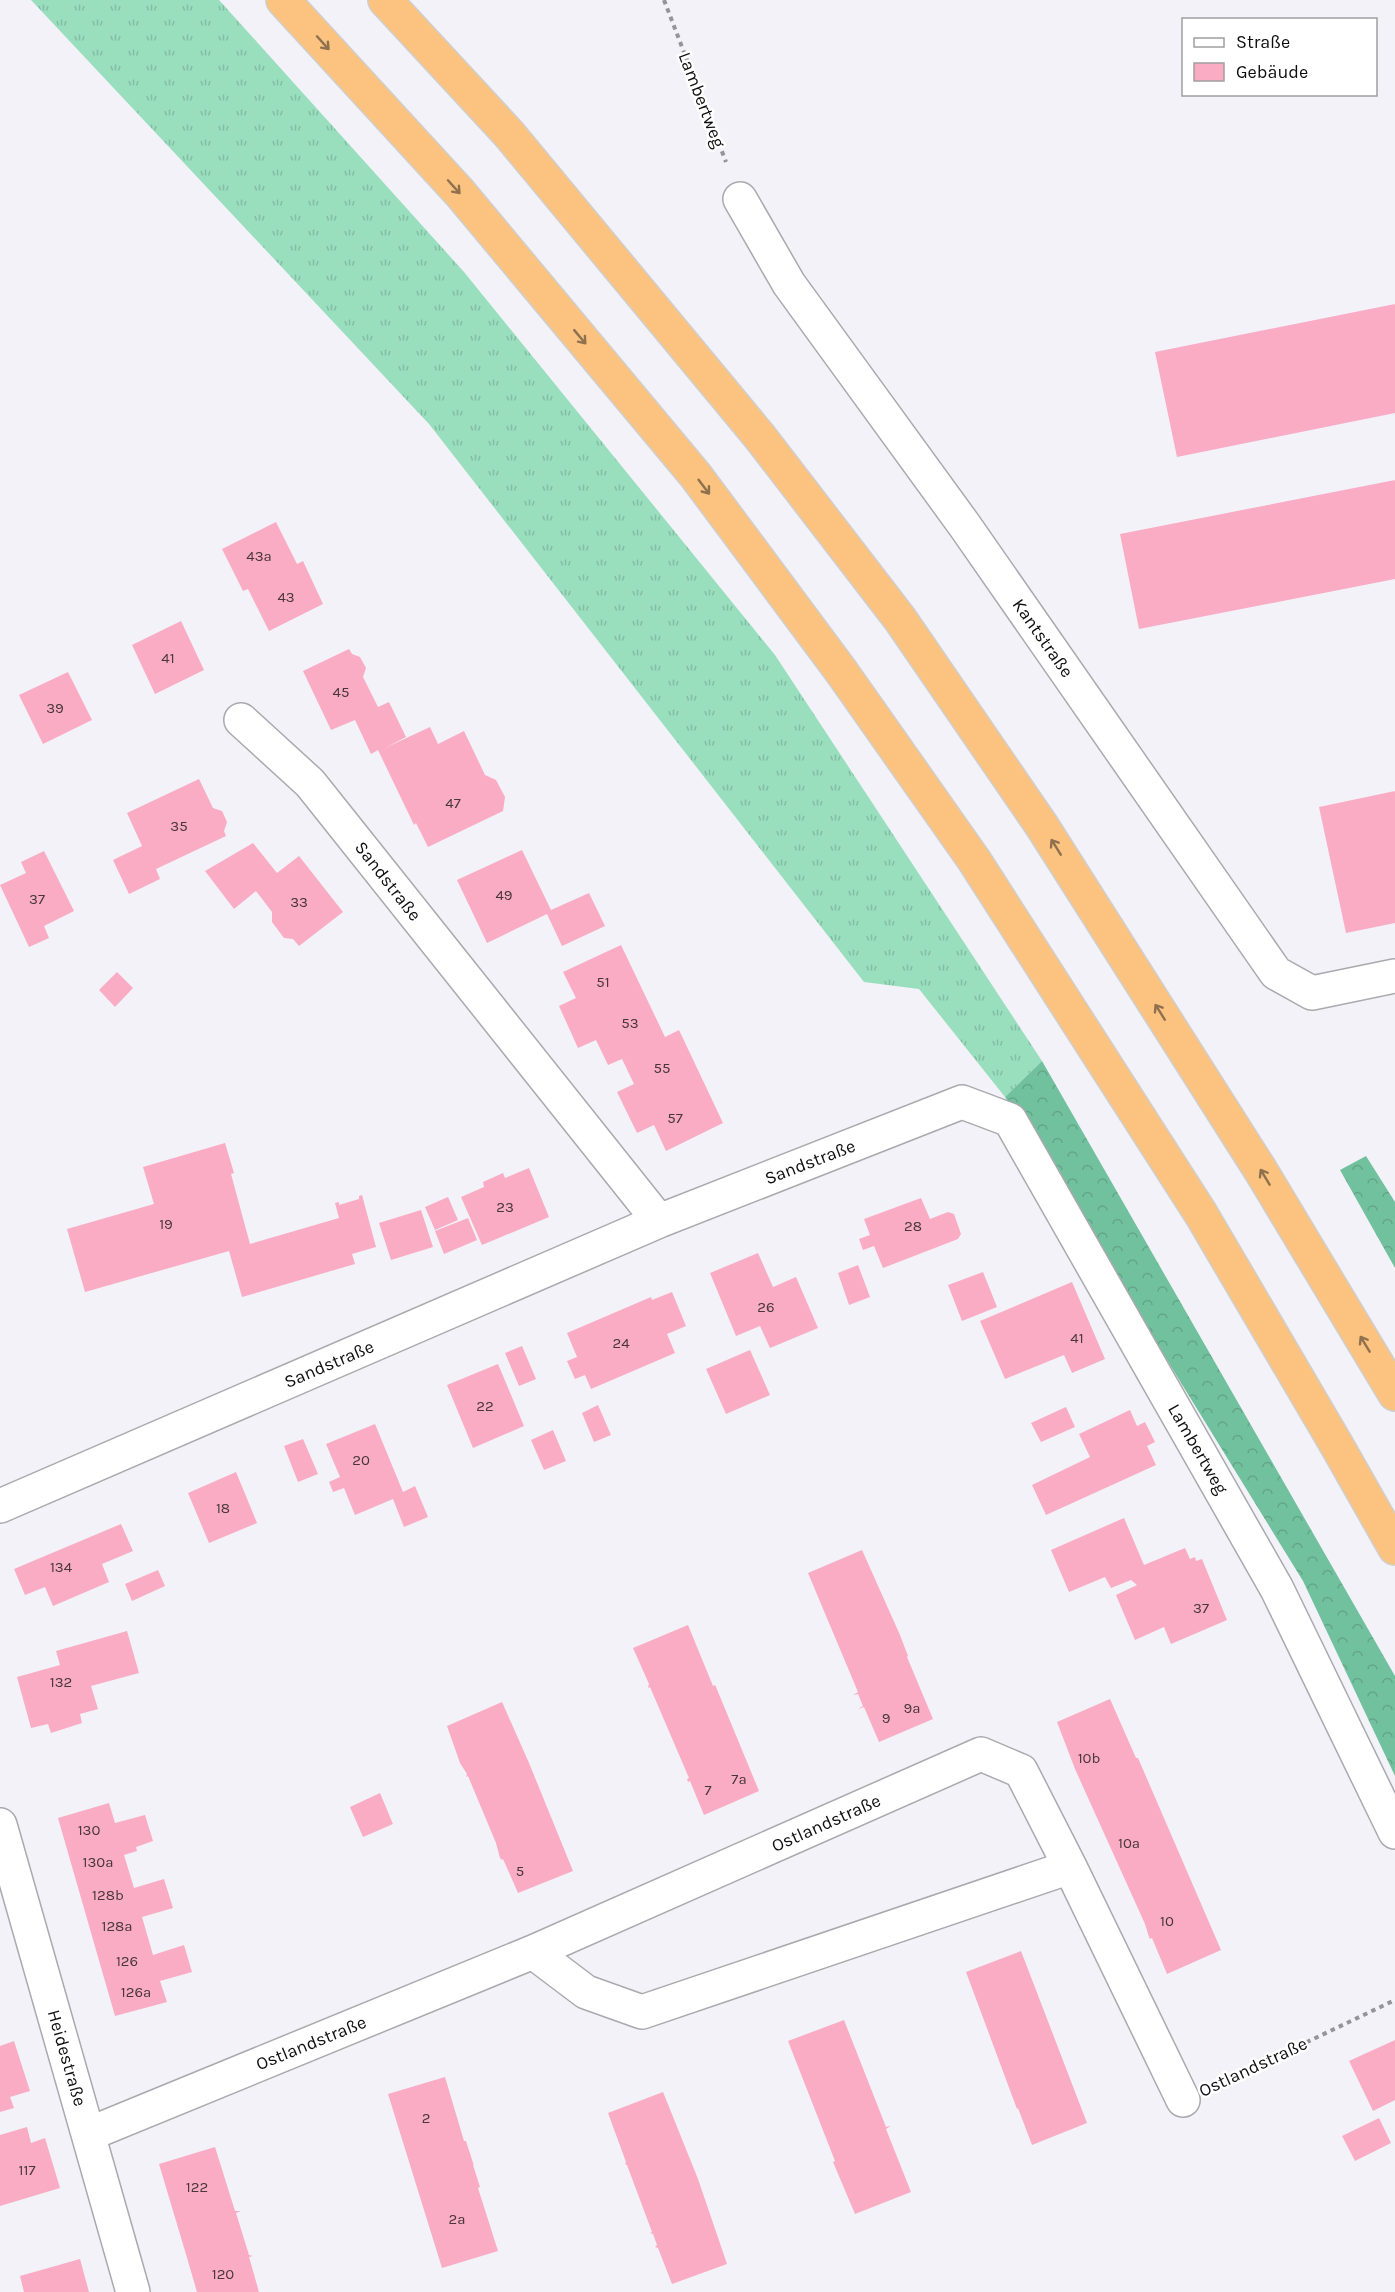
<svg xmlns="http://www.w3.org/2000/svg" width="1395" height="2292" viewBox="0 0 1395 2292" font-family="Karla,sans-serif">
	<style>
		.grass { fill: url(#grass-tufts) }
		.forest { fill: url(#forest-crowns) }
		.building { fill: #f9acc4 }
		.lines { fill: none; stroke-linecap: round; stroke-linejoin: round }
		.minor-casing { stroke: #a9a9af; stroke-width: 36 }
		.highway-casing { stroke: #cfcfcf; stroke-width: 36 }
		.path { stroke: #959599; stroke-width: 4; stroke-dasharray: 4.5 4.5; stroke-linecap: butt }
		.minor { stroke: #fff; stroke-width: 33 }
		.highway { stroke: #fbc280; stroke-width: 33 }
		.oneway { stroke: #90714e }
		.labels { text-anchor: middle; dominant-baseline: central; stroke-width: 5; stroke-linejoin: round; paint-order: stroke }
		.number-label { font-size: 15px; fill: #49363d }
		.street-label { font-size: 18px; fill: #0e0e10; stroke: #fff }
	</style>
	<defs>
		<pattern id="grass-tufts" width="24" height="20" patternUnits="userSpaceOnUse" patternTransform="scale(1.5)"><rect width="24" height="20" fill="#99dfbe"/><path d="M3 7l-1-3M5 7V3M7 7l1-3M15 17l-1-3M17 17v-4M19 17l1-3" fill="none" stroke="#83bea2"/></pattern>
		<pattern id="forest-crowns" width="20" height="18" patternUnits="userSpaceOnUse" patternTransform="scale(1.5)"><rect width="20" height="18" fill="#72c19e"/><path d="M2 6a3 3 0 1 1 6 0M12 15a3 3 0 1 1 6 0" fill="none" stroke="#62a587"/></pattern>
	</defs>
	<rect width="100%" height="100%" fill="#f2f2f8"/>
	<path class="grass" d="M31,0H219L464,272L775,655L1042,1061L1005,1097L919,989L864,982L429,424Z"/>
	<path class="forest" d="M1042,1061L1395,1676V1776L1303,1581L1005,1097Z
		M1366,1156L1395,1202V1268L1340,1170Z"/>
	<path class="building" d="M1395,304V413L1177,457L1155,352Z
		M1395,480V579L1139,629L1120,534Z
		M276,522L297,564L303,561L323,604L269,631L248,589L243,591L222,549Z
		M181,621L204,670L155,694L132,645Z
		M349,649L352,654L360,657L366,668L363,677L378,707L389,702L406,737L385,748L430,727L438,744L464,731L485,775L496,780L505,797L503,811L428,847L416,823L414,825L378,750L371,754L355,720L331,730L303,671Z
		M68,672L92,720L43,744L19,695Z
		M199,779L213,808L222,811L227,822L224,831L226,836L156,869L160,879L129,894L113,860L142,846L127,813Z
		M1395,791V923L1346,933L1319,807Z
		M253,843L277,873L299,856L343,912L299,946L293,939L284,938L272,922V912L256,891L234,909L205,871Z
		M522,850L551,910L589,893L605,926L562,946L547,914L487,943L457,880Z
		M44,851L74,911L44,926L49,938L29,947L0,885L26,873L21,862Z
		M621,945L665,1037L679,1030L723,1123L666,1151L654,1125L637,1133L617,1092L634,1084L622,1059L608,1065L596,1040L578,1048L559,1006L576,998L563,972Z
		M117,972L133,988L115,1007L99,990Z
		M225,1143L234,1173L231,1174L250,1244L339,1218L335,1203L339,1202V1205L359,1199V1196L362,1195L376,1247L352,1254L355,1264L242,1297L229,1251L85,1292L67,1229L154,1204L143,1167Z
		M529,1168L549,1217L482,1245L461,1197L484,1187L483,1182L503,1173L505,1178Z
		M448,1197L458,1220L435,1230L425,1207Z
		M921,1198L930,1219L948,1212L954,1214L961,1234L958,1239L883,1268L874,1246L863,1250L859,1239L870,1235L864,1219Z
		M421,1210L433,1247L391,1260L379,1223Z
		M468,1218L477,1240L444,1254L435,1231Z
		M758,1253L773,1287L796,1277L818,1328L770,1348L760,1326L736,1336L710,1273Z
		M858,1265L870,1297L849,1305L838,1273Z
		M983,1272L997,1307L962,1321L948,1285Z
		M1072,1282L1105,1359L1072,1373L1064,1355L1005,1379L980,1321Z
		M672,1292L686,1326L667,1334L675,1353L591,1389L585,1375L575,1379L567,1361L577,1357L567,1333L651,1297L652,1300Z
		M522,1346L536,1379L519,1386L505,1353Z
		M750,1350L770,1395L726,1414L706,1369Z
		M498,1364L524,1426L473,1448L447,1385Z
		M598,1405L611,1435L594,1442L582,1413Z
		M1066,1407L1075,1427L1041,1442L1031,1423Z
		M1130,1410L1137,1426L1145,1422L1155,1442L1147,1446L1156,1465L1046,1515L1032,1485L1090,1457L1079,1434Z
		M375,1424L403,1492L415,1486L428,1517L404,1527L393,1499L355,1515L344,1488L333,1492L329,1482L340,1477L326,1444Z
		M553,1430L566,1461L544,1470L531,1440Z
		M303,1439L318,1474L298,1482L284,1446Z
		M236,1472L257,1523L209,1543L188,1493Z
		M1124,1518L1144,1565L1185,1548L1190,1559L1195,1557L1196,1561L1202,1559L1227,1620L1171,1644L1164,1627L1135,1640L1116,1595L1137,1585L1131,1580L1111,1588L1105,1577L1069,1592L1051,1550Z
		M121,1524L133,1551L102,1564L109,1582L53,1606L45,1587L25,1595L14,1569Z
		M862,1550L900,1635L908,1656L907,1657L933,1719L879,1742L864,1707L858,1709L863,1706L858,1694L853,1695L858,1692L808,1573Z
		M158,1570L165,1586L132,1601L125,1584Z
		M688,1625L713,1686L715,1685L716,1687L759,1791L704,1815L690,1781L688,1782L687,1779L689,1778L650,1687L648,1688L649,1684L633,1648Z
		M127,1631L139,1673L91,1686L98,1709L80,1714L82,1723L51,1733L48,1724L31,1728L17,1677L60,1665L56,1651Z
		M1110,1699L1136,1758H1138L1221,1950L1167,1974L1152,1938L1150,1939L1149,1937L1145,1924L1075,1769L1057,1722Z
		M502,1702L529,1763L573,1871L518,1893L503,1859L502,1860L500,1858L496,1843L468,1776L466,1777L467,1774L460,1763L447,1726Z
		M380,1793L393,1824L363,1837L350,1807Z
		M109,1803L115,1823L145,1815L153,1841L136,1847L137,1851L124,1855L134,1888L164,1879L173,1908L142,1917L153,1955L184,1945L192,1972L160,1981L167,2002L115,2016L58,1818Z
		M1021,1951L1087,2123L1032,2145L1018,2108L1017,2109L966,1972Z
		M844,2020L886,2127L891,2126L886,2129L911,2192L855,2214L833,2162L835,2161L788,2041Z
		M1395,2040V2100L1373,2111L1349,2061Z
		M14,2041L30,2091L10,2097L14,2108L0,2112V2046Z
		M445,2077L464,2141H466L474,2166L473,2165L480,2187L478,2188L498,2251L442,2268L388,2094Z
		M663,2092L698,2179L727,2264L672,2284L658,2248L655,2247L657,2245L653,2234L650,2233L652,2232L627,2165L625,2164L626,2162L608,2113Z
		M1379,2118L1391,2143L1355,2161L1342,2136Z
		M27,2127L31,2143L45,2138L60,2188L0,2206V2135Z
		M215,2147L235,2211H241L236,2213L249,2255L253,2256L249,2257L259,2292H197L185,2251L159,2164Z
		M80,2259L89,2292H24L20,2276Z"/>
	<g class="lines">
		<defs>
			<path id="minor" d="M740,199L789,284L965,526L1276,973L1312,993L1395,976
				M241,720L310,783L659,1221
				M0,1506L659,1221L962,1102L1010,1120L1277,1589L1395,1832
				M0,1825L133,2292
				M533,1952L586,1992L642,2012L1070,1867
				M89,2134L533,1952L981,1754L1021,1771L1070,1867L1183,2100"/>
			<path id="highway" d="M283,0L460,193L696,476L841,671L974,860L1201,1214L1336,1444L1395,1548
				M385,0L509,134L760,437L900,619L1042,826L1261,1171L1395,1394"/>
		</defs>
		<use href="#minor" class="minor-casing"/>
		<use href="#highway" class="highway-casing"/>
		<path class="path" d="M664,0L726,162
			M1217,2085L1395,2000"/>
		<use href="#minor" class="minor"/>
		<use href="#highway" class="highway"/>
	</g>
	<defs><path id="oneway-shaft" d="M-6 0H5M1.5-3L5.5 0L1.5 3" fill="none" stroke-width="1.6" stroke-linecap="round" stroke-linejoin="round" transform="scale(1.5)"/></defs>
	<g class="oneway">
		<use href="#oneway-shaft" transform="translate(323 43) rotate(48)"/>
		<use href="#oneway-shaft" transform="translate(454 187) rotate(48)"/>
		<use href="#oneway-shaft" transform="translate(580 337) rotate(50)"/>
		<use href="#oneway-shaft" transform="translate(704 487) rotate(53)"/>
		<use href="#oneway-shaft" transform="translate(1056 847) rotate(-122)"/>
		<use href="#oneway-shaft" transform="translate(1160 1012) rotate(-122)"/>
		<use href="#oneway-shaft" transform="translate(1265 1177) rotate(-121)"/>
		<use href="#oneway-shaft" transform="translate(1365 1344) rotate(-121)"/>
	</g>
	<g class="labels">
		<g class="number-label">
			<text x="259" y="556">43a</text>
			<text x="286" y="597">43</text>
			<text x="168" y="658">41</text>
			<text x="341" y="692">45</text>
			<text x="55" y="708">39</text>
			<text x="453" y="803">47</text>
			<text x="179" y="826">35</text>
			<text x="504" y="895">49</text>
			<text x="37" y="899">37</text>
			<text x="299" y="902">33</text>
			<text x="603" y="982">51</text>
			<text x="630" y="1023">53</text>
			<text x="662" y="1068">55</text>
			<text x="675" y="1118">57</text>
			<text x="505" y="1207">23</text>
			<text x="166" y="1224">19</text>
			<text x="913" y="1226">28</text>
			<text x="766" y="1307">26</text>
			<text x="1077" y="1338">41</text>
			<text x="621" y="1343">24</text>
			<text x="485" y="1406">22</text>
			<text x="361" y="1460">20</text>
			<text x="223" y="1508">18</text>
			<text x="61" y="1567">134</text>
			<text x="1201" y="1608">37</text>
			<text x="61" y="1682">132</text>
			<text x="912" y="1708">9a</text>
			<text x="886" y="1718">9</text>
			<text x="1089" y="1758">10b</text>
			<text x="739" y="1779">7a</text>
			<text x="708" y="1790">7</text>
			<text x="89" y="1830">130</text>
			<text x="1129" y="1843">10a</text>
			<text x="98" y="1862">130a</text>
			<text x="520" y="1871">5</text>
			<text x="108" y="1895">128b</text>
			<text x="1167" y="1921">10</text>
			<text x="117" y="1926">128a</text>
			<text x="127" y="1961">126</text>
			<text x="136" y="1992">126a</text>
			<text x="426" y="2118">2</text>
			<text x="27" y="2170">117</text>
			<text x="197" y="2187">122</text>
			<text x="457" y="2219">2a</text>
			<text x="223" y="2274">120</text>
		</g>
		<g class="street-label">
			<text transform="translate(702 100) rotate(69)">Lambertweg</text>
			<text transform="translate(1043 638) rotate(55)">Kantstraße</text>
			<text transform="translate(388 881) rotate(52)">Sandstraße</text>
			<text transform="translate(810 1162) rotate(-21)">Sandstraße</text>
			<text transform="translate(329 1364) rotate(-23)">Sandstraße</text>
			<text transform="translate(1198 1449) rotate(60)">Lambertweg</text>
			<text transform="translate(826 1823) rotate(-24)">Ostlandstraße</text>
			<text transform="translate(311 2043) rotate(-22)">Ostlandstraße</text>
			<text transform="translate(67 2058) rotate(74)">Heidestraße</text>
			<text transform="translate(1253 2067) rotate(-25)">Ostlandstraße</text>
		</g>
	</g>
	<rect x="1182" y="18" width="195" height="78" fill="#ffffff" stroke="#9f9f9f" stroke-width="1.5"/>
	<rect x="1194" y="38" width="30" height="9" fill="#ffffff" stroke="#9f9f9f" stroke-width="1.5"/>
	<text x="1236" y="48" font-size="18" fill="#0e0e10">Straße</text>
	<rect x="1194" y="63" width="30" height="18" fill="#f9acc4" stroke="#9f9f9f" stroke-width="1.5"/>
	<text x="1236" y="78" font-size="18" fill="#0e0e10">Gebäude</text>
</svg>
